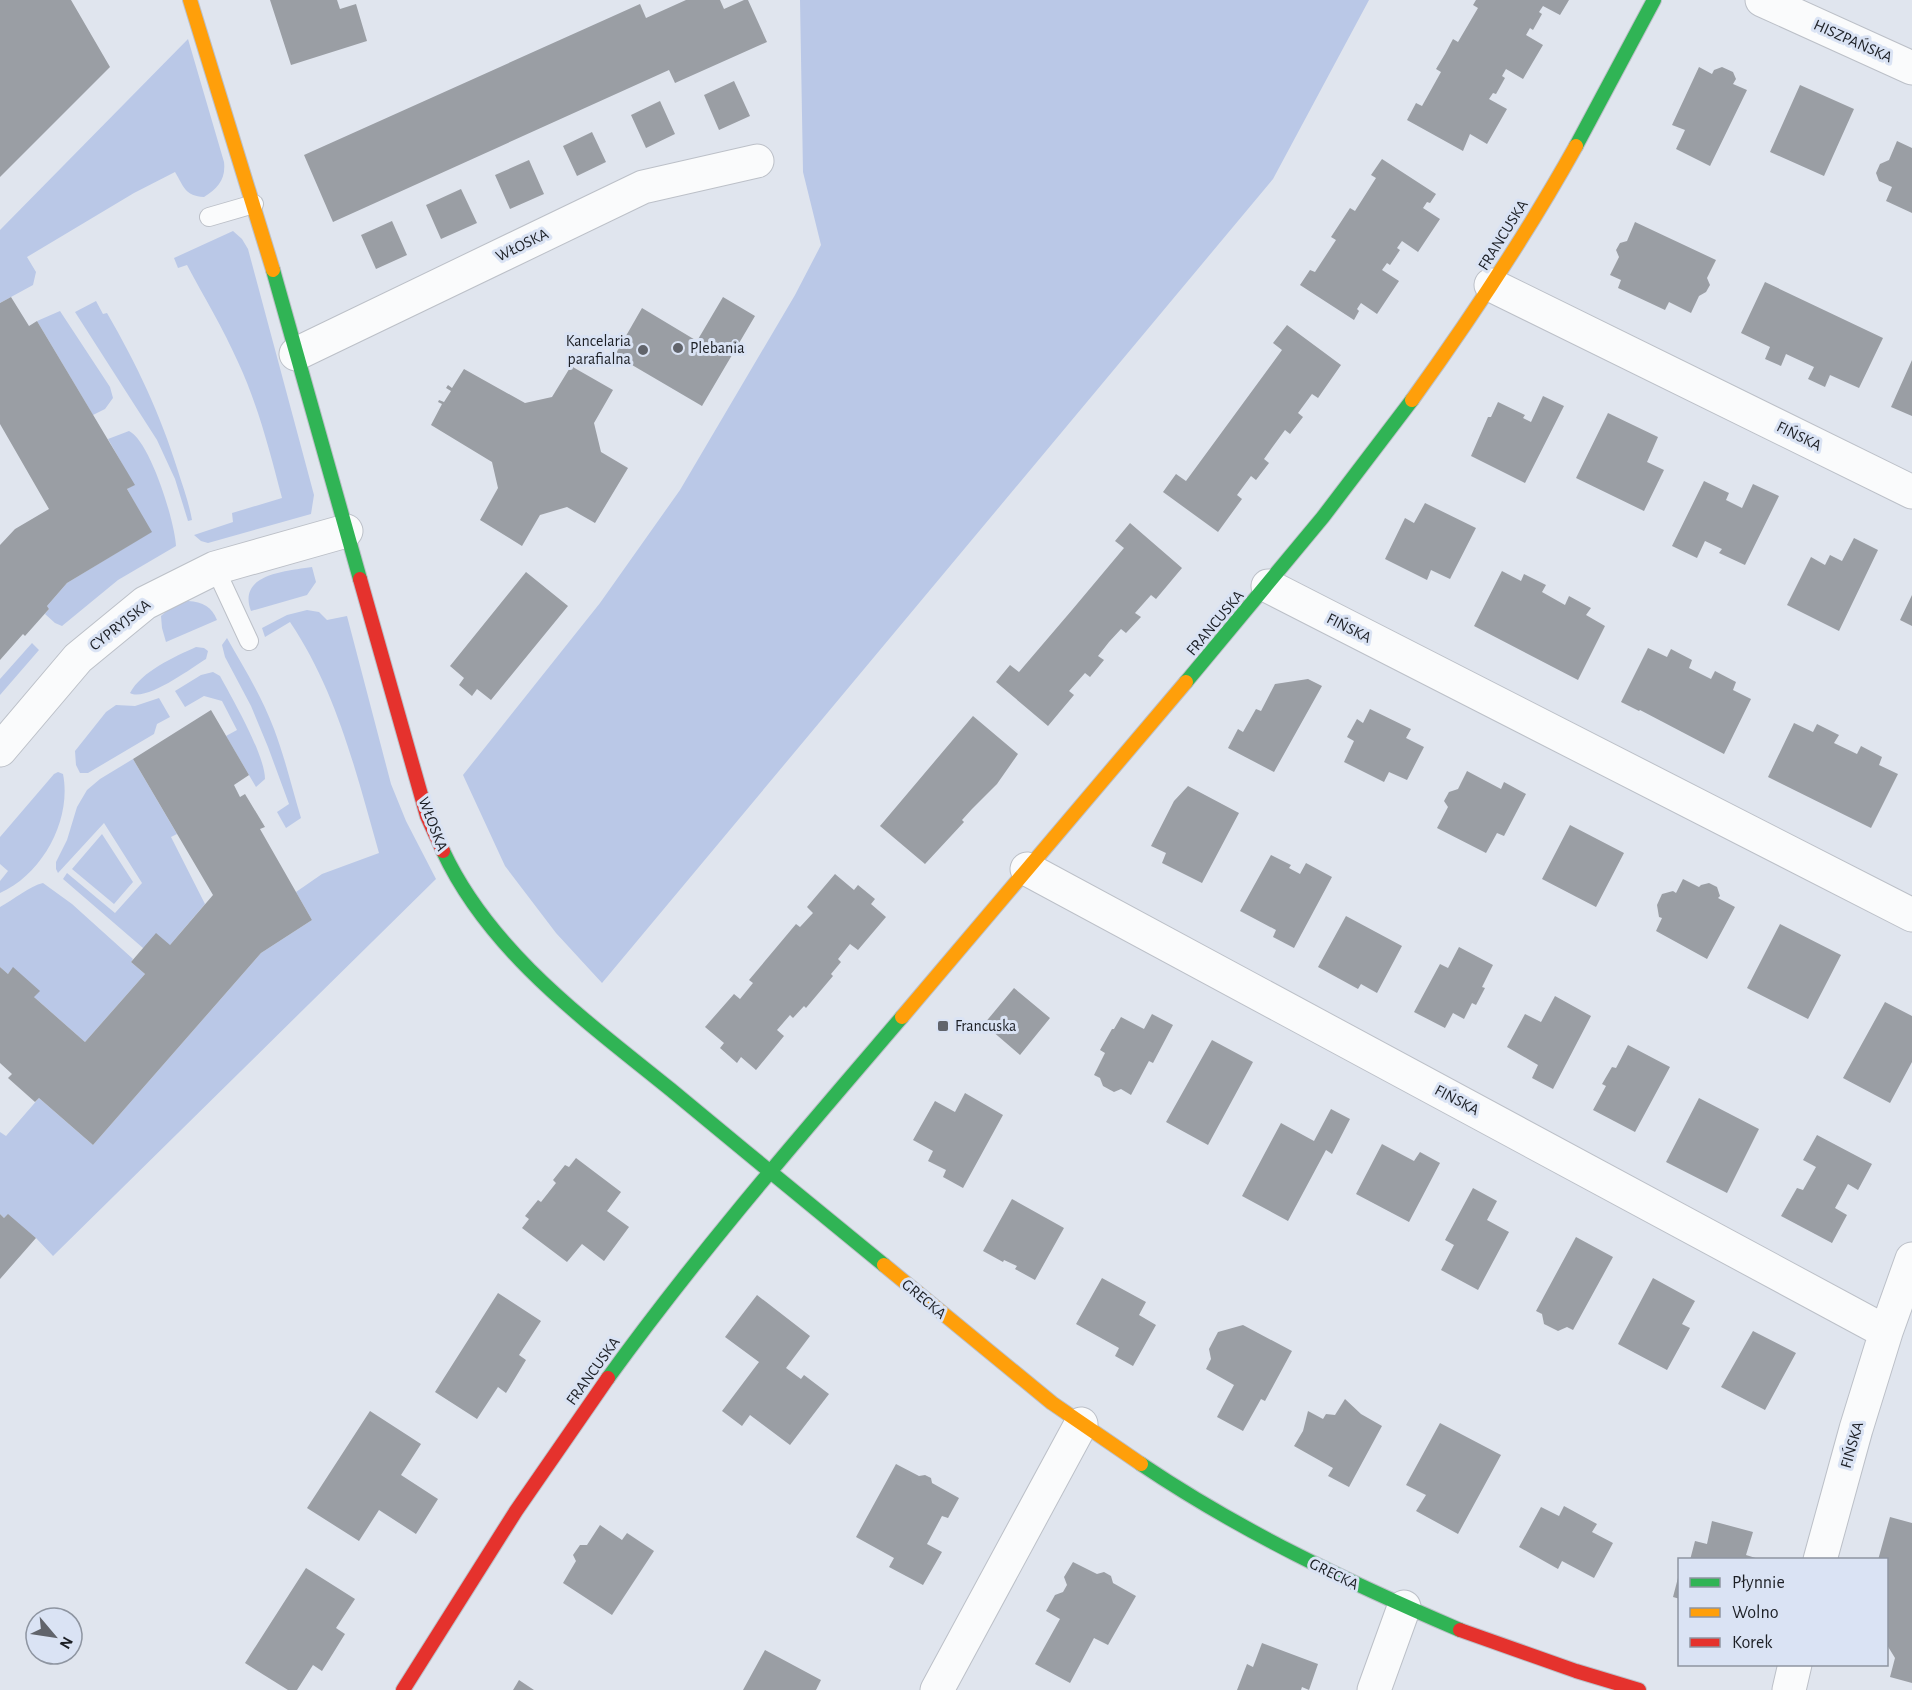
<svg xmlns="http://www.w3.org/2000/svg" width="1912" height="1690" viewBox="0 0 1912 1690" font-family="'Alegreya Sans',sans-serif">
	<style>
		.green { fill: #bac8e7 }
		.building { fill: #9a9ea4 }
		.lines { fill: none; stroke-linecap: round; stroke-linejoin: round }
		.lane-casing { stroke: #bcc0c8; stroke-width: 20 }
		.street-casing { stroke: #bcc0c8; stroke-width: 35 }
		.fast-casing { stroke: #bcc0c8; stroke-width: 16 }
		.slow-casing { stroke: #bcc0c8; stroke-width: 16 }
		.jam-casing { stroke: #bcc0c8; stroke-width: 16 }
		.lane { stroke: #fafbfc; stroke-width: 18 }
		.street { stroke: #fafbfc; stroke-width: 33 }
		.fast { stroke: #30b455; stroke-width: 14 }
		.slow { stroke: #ff9f0a; stroke-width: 14 }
		.jam { stroke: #e5322d; stroke-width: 14 }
		.poi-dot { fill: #61646b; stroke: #dae3f4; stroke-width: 2 }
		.labels { text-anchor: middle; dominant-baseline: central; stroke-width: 6; stroke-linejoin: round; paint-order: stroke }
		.street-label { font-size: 16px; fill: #1c1f25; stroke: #dae3f4 }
		.poi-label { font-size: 16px; fill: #1c1f25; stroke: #dae3f4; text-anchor: start }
	</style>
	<rect width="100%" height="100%" fill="#e0e5ee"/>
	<path class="green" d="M800,0H1369L1273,179L602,983L556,933L505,866L463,775L600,603L680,490L795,295L821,245L803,172Z
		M188,39L224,162C226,179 218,188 204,197C185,196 184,187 175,172L134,193L27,257L36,272L33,285L0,303V230Z
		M233,231L242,239L248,249L314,495L311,514L208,543L201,541L194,535L233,522L232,513L282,498C270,452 258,405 238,362C223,328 204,297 187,265L178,268L174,258Z
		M96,301L103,314L107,313C137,365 160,413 178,471C183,487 189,503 192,520L188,521L175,479L157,440L75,312Z
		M60,311L110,387L113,398L105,409L93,415L37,321Z
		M129,431C150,441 175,522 176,546L118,580L62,626L55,623L45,614L49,609L47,606L67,583L151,532L127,489L134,485L108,439Z
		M312,567L316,582L307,595L251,611C237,574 286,571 312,567Z
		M188,601C203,602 212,607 217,620L166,642L162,628L161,616L170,608Z
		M307,610L319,612L327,620L347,616L391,784L406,821L436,879L53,1256L36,1238L8,1215L4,1218L0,1214V1132L6,1136L39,1098L93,1145L261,953L312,920L296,892L322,874L379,853C356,772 337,692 290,622L265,637L262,628L287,615Z
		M227,638C244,668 262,697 274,729C285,758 292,788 301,818L286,828L277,812L289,804L268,747L251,706L225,657L222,645Z
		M32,643L39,650L0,695V679Z
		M196,647L204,648L208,651L206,659C190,669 146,702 130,693C142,671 174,657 196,647Z
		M213,672L220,676C232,698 265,755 265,779L256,787L226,736L237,730L222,701L204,696L185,707L175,691L201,675Z
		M159,698L170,717L157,724L154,734L88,773H80L76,765L75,751L106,712L116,705L135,706Z
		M133,759L177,834L171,837L205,904L170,945L143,948L63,879L67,873L115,913L142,883L104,823L58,873L56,869V862L67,840L77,807L87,790L100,779Z
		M58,772L63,774C72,819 43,874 0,893V881L8,871L0,864V837L54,774Z
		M102,834L133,882L114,904L72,869Z
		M43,883L72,904L133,959L131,962L145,974L85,1042L34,997L13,968L8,974L0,967V907C13,900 30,886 43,883Z"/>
	<path class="building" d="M0,0H71L110,67L0,177Z
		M270,0H337L340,9L356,4L367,41L291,65Z
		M686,0H720L724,9L744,0H748L767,42L675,83L669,70L333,222L304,155L640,4L646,18Z
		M1476,0H1569L1560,15L1543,6L1539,12L1542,14L1533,30L1530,28L1526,35L1543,45L1523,79L1506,69L1502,76L1505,78L1496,94L1493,93L1489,99L1507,109L1487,144L1470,134L1463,151L1407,120L1416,103L1422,106L1441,72L1436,69L1445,54L1453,39L1458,42L1478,8L1473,5Z
		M1699,67L1712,74L1714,70L1722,67L1733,72L1736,79L1733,84L1747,90L1710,166L1676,149L1685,130L1672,125Z
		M734,81L750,116L719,130L704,95Z
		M1800,85L1854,109L1824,176L1770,152Z
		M660,101L675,134L646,148L631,115Z
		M592,132L606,162L577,176L563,146Z
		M1897,141L1912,148V213L1886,201L1892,187L1879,181L1876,173L1880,164L1889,160Z
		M1382,159L1436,194L1430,203L1427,202L1423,208L1440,219L1418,252L1402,241L1397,248L1400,250L1390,265L1387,263L1382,270L1399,281L1377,314L1361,303L1357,309L1359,311L1354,320L1300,285L1310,270L1315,272L1336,240L1331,237L1350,208L1355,211L1376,178L1371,175Z
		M529,160L544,194L510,209L495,175Z
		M461,189L477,223L441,239L426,205Z
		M392,221L407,255L376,269L361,235Z
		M1635,222L1716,260L1707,278L1710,285L1706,292L1699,296L1691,313L1669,302L1665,310L1618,288L1621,280L1610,275L1619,257L1616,250L1620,243L1627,241Z
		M1765,282L1883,338L1859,388L1830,375L1825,387L1808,379L1814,367L1786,354L1781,366L1765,359L1770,347L1741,333Z
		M11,297L29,326L37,321L135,485L127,489L152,532L67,583L47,606L49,609L25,636L23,634L0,660V545L15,529L49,509L0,424V303Z
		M723,297L755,316L702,406L615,355L642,308L697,341Z
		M1287,325L1341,365L1318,398L1312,394L1298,413L1303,417L1290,434L1285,430L1274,445L1264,459L1269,463L1256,480L1251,476L1237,495L1242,499L1218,532L1163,492L1176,474L1186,481L1282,350L1273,343Z
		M1912,360V416L1891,407Z
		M571,366L613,390L594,423L601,452L628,468L595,523L567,507L540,515L522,546L480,520L498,488L492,462L431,425L442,404L438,402L439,400L444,402L451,391L446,388L448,385L452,388L464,369L525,403L552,397Z
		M1543,396L1564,406L1525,483L1471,456L1488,417H1491L1498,402L1525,415L1523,418L1531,422Z
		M1608,413L1658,437L1647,462L1664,470L1644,511L1576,478Z
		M1704,481L1729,493L1726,500L1742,508L1753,484L1779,496L1745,565L1719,553L1722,549L1705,541L1697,558L1672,546Z
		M1425,503L1476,528L1450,579L1431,570L1427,580L1385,559L1405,518L1414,523Z
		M1130,523L1182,568L1156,599L1151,595L1135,613L1141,617L1126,633L1121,629L1109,642L1098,656L1104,660L1090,677L1085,673L1069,691L1074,695L1048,726L996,682L1010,665L1019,672L1072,610L1124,548L1115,541Z
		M1854,538L1878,550L1839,631L1787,605L1811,557L1825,565L1830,555L1842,561Z
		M1502,571L1521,581L1524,574L1546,585L1542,592L1565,605L1569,596L1591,608L1586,615L1605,626L1578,680L1474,626Z
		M526,572L568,606L491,700L477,689L472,696L459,685L464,678L450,666Z
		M1912,595V626L1900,620Z
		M1648,648L1667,657L1671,649L1692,660L1689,668L1711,679L1715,671L1736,682L1733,690L1751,699L1724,754L1640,710L1639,711L1621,702Z
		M1308,679L1322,686L1274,772L1228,748L1238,729L1243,732L1256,709L1261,711L1275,684Z
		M1370,709L1411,729L1406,738L1424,747L1407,780L1389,772L1384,782L1344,762L1354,741L1347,737L1357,719L1363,723Z
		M211,710L249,775L234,785L240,797L245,794L265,827L260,829L312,920L261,953L93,1145L39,1098L35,1102L8,1078L12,1074L0,1063V967L8,974L13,967L40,991L34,997L85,1042L145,974L131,962L156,933L170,945L213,895L133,759Z
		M973,716L1018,754L997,784L972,809L962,820L964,822L925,864L880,826Z
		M1794,723L1813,732L1817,724L1839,735L1834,743L1857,754L1861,746L1882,757L1879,765L1898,774L1871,828L1768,777Z
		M1467,771L1501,789L1504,782L1526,794L1504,836L1497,833L1486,853L1437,828L1448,807L1444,801L1449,792L1458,789Z
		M1188,786L1239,813L1202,883L1162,863L1166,853L1151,846L1174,801Z
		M1570,825L1624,853L1596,907L1542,879Z
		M1271,855L1291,865L1289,868L1300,874L1306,863L1332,877L1294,948L1273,937L1276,930L1240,911Z
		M835,874L854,890L858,885L875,899L871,904L886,917L858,950L850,944L838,959L841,962L831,974L833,976L806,1008L804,1006L793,1018L790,1015L777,1030L784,1036L756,1070L741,1057L737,1063L720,1048L724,1043L705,1027L734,994L740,999L753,983L749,980L796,924L800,927L813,913L807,907Z
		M1683,879L1699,887L1701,885L1709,883L1717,887L1720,896L1718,898L1735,907L1707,959L1656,931L1662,918L1659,917L1657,905L1662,894L1673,891L1676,893Z
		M1346,916L1402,946L1377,993L1361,984L1358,989L1318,967Z
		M1780,924L1841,955L1808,1019L1747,988Z
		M1459,947L1493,965L1482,987L1485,988L1476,1005L1472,1003L1464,1019L1453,1013L1445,1028L1414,1012L1440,964L1448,968Z
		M1014,988L1050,1018L1020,1055L984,1024Z
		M1555,996L1591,1016L1553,1089L1532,1078L1538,1065L1507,1047L1525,1014L1541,1022Z
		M1885,1002L1912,1016V1062L1890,1103L1843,1078Z
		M1152,1014L1173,1025L1153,1063L1149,1061L1131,1095L1121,1089L1114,1092L1103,1086L1100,1078L1094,1075L1105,1053L1100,1050L1112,1029H1114L1121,1017L1144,1029Z
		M1212,1040L1253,1062L1208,1145L1166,1122Z
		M1628,1045L1670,1067L1635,1132L1593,1110L1606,1086L1602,1084L1612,1067L1616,1068Z
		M965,1093L1003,1115L963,1188L943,1177L946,1170L928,1161L933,1151L913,1140L935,1101L955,1112Z
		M1699,1098L1759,1129L1727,1193L1666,1162Z
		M1331,1109L1350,1119L1332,1154L1326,1150L1288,1221L1242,1196L1281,1123L1314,1141Z
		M1817,1135L1872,1164L1858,1190L1848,1184L1835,1208L1847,1215L1832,1243L1781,1216L1797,1188L1803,1190L1816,1167L1803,1160Z
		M1382,1144L1414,1161L1420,1152L1440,1163L1409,1222L1356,1194Z
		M576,1158L621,1192L607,1211L629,1227L604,1261L582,1244L567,1262L522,1228L529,1219L525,1216L538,1200L541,1202L556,1183L553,1180L565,1165L569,1167Z
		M1473,1188L1497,1201L1487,1220L1509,1232L1478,1290L1441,1270L1454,1245L1445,1240Z
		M1012,1199L1064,1228L1035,1280L1015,1269L1017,1266L1004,1260L1003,1262L983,1251Z
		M0,1214L4,1218L8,1214L36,1238L0,1279Z
		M1576,1237L1613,1257L1573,1330L1567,1327L1558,1331L1544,1324L1542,1314L1536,1311Z
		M1102,1278L1146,1302L1139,1315L1156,1325L1133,1366L1115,1356L1119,1348L1076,1324Z
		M1653,1278L1695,1301L1682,1324L1690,1328L1667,1370L1618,1344Z
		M498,1293L541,1321L519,1355L526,1360L506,1393L498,1387L477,1419L435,1392Z
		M757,1295L810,1336L786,1368L801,1379L804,1375L829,1394L790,1445L750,1415L742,1426L722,1411L759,1362L725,1337Z
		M1243,1325L1292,1351L1265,1401L1261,1399L1243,1431L1217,1417L1234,1385L1206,1369L1211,1359L1209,1349L1218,1332Z
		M1753,1331L1796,1353L1765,1410L1721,1387Z
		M1345,1399L1361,1414L1382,1426L1349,1487L1328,1476L1333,1468L1294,1446L1303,1431L1308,1411L1323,1419L1326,1414L1335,1415Z
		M370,1411L421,1444L401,1475L438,1499L416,1534L379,1510L359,1541L307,1508Z
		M1440,1423L1501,1455L1458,1534L1416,1511L1426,1495L1406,1485Z
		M896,1464L919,1476L925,1475L931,1478L932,1483L959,1498L948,1518L942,1516L927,1544L942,1552L923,1585L889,1567L894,1558L856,1537Z
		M1564,1506L1597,1524L1592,1532L1613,1543L1594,1578L1562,1561L1558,1569L1519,1547L1541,1507L1559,1516Z
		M1890,1517L1912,1523V1683L1890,1677L1895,1658L1887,1645V1560H1878Z
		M1712,1521L1753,1532L1746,1555L1762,1560H1690L1695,1541L1707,1544Z
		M600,1525L622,1540L627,1533L654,1551L612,1615L563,1583L576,1561L573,1555L580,1545H587Z
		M1073,1562L1097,1574L1104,1572L1111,1576L1113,1583L1136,1596L1108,1645L1094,1638L1070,1683L1035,1664L1060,1619L1046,1611L1055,1595L1063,1592L1067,1585L1064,1577Z
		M306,1568L355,1599L336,1628L345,1634L322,1671L313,1665L297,1690H288L245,1663Z
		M1679,1574H1680V1599L1673,1597Z
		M1262,1643L1318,1664L1309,1690L1302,1687L1301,1690H1237L1247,1664L1253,1667Z
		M765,1650L821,1680L816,1690H743Z
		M519,1680L534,1690H513Z"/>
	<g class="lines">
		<defs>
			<path id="lane" d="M209,217L254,204
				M215,568L249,641"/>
			<path id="street" d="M1762,0L1912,68
				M1491,285L1912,492
				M296,354L643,187L757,161
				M1268,586L1912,915
				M0,750L78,658L145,603L215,568L346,531
				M1027,869L1886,1332
				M1820,1560L1856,1429L1886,1332L1912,1259
				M937,1690L1081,1424
				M1374,1690L1404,1607
				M1789,1690L1795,1664"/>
			<path id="fast" d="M1576,146L1654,0
				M273,270L360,579
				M1186,682L1323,517L1412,400
				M443,851C490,952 586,1021 670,1089C741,1148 813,1207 884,1265
				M608,1378C699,1252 801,1135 902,1017
				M1141,1464C1242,1532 1348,1582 1460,1630"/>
			<path id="slow" d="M190,0L273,270
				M1412,400C1471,318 1527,234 1576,146
				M902,1017L1186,682
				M884,1265L1052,1403L1141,1464"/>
			<path id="jam" d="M360,579L427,816L443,851
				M1460,1630L1576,1671L1639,1690
				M403,1690L516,1511L608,1378"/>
		</defs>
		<use href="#lane" class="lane-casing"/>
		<use href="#street" class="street-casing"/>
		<use href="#fast" class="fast-casing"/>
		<use href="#slow" class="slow-casing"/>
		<use href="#jam" class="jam-casing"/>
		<use href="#lane" class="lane"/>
		<use href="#street" class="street"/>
		<use href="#fast" class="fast"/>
		<use href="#slow" class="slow"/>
		<use href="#jam" class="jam"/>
	</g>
	<g class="poi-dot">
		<circle cx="678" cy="348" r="6"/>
		<circle cx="643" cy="350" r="6"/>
		<rect x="937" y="1020" width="12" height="12" rx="3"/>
	</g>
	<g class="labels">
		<g class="street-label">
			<text transform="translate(1853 41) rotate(24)">HISZPAŃSKA</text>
			<text transform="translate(1503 235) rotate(-58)">FRANCUSKA</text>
			<text transform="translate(522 245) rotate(-26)">WŁOSKA</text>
			<text transform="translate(1799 436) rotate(26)">FIŃSKA</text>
			<text transform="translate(1215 623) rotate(-50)">FRANCUSKA</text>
			<text transform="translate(120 625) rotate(-38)">CYPRYJSKA</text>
			<text transform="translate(1349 628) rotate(27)">FIŃSKA</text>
			<text transform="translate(433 824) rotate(69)">WŁOSKA</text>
			<text transform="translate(1457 1100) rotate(28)">FIŃSKA</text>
			<text transform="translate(924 1299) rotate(40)">GRECKA</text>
			<text transform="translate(593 1371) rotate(-54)">FRANCUSKA</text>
			<text transform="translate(1852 1445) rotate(-74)">FIŃSKA</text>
			<text transform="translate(1334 1574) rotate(26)">GRECKA</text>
		</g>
		<g class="poi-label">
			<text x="631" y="341" text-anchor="end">Kancelaria<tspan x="631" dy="18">parafialna</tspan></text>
			<text x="690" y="348">Plebania</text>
			<text x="955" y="1026">Francuska</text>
		</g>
	</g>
	<rect x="1678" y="1558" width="210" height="108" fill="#dae3f4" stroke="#8e95a1" stroke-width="1.5"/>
	<rect x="1690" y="1578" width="30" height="9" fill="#30b455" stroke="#8e95a1" stroke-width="1.5"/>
	<text x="1732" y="1588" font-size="18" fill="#1c1f25">Płynnie</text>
	<rect x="1690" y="1608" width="30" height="9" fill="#ff9f0a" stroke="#8e95a1" stroke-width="1.5"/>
	<text x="1732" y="1618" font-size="18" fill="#1c1f25">Wolno</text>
	<rect x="1690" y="1638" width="30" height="9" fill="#e5322d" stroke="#8e95a1" stroke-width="1.5"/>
	<text x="1732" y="1648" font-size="18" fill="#1c1f25">Korek</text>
	<g transform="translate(54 1636) rotate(119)"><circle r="28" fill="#dae3f4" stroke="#8e95a1" stroke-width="1.5"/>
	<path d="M0-4.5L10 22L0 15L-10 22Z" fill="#61646b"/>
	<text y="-9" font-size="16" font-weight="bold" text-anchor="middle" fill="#1c1f25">N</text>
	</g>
</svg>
